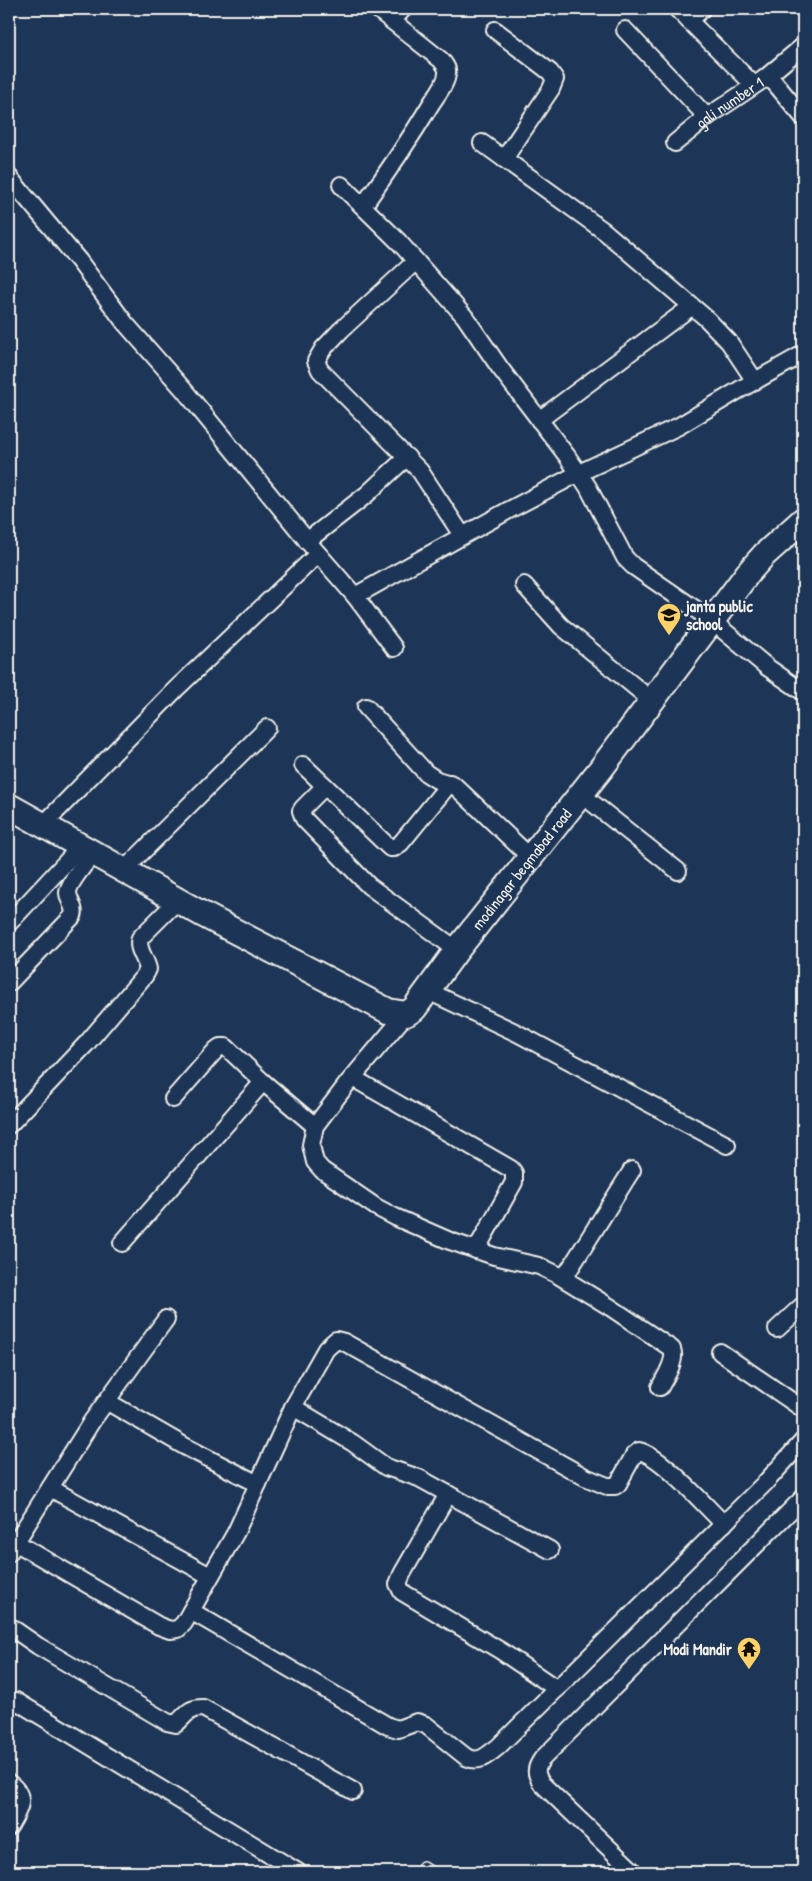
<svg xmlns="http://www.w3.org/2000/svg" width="812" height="1881" viewBox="0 0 812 1881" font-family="'Patrick Hand',sans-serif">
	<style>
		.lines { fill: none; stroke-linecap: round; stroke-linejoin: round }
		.lane-casing { stroke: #f4f1e8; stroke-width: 12 }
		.street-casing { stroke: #f4f1e8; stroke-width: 20 }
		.secondary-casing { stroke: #f4f1e8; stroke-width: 28 }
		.lane { stroke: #1d3557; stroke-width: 9 }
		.street { stroke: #1d3557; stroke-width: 16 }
		.secondary { stroke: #1d3557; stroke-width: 24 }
		.labels { text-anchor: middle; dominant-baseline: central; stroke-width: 4.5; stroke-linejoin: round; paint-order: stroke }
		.street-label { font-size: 16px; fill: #f4f1e8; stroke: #1d3557 }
		.poi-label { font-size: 16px; font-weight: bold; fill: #f4f1e8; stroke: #1d3557; text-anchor: start }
	</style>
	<rect width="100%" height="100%" fill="#1d3557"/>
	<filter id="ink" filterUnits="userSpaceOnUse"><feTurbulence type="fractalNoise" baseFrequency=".02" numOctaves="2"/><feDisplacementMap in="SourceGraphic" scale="10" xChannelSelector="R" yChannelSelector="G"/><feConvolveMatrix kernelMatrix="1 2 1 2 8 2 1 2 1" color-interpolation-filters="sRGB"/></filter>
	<g filter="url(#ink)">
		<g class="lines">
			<defs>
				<path id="lane" d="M423,1866L431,1872"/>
				<g id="street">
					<path d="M677,9L754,85"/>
					<path d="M392,21L403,9"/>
					<path d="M689,21L702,9"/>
					<path d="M495,30L550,72L555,79L551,89L504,159"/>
					<path d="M625,30L707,117"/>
					<path d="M764,79L803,46"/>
					<path d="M482,143L604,231L707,319L729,342L755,381"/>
					<path id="s1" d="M675,143L707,117L764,79L770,80L774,82L803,117"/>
					<path d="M9,177L79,261L125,323L184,390L314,549L355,596L394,648"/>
					<path d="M341,185L399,242L465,317L500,368L567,456L588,487L625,558L633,566L711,620L767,667L803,692"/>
					<path d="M363,206C387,173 410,139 431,104C436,96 447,83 447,73C448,68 444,64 441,60L377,9"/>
					<path d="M416,261L341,330L323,349L316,361L320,370L420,471L462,535"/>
					<path d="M539,420L691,307"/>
					<path d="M307,541L366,495L407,457"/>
					<path d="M524,585L561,626L651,700"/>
					<path d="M355,596L509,510L579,473L679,426L739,390L803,354"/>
					<path d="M366,707L426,773L437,780L454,785L530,857"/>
					<path d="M303,765L390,848H394L401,843L450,783"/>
					<path d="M325,786L303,808L301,811L304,819L369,886L457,950"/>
					<path d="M581,794L678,871"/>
					<path d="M43,825L177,688L318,554"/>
					<path d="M124,870L267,728"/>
					<path d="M9,923L81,846"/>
					<path d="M9,983L73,916C76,908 69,902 68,893C68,883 87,862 93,853"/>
					<path d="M428,991L517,1033L727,1145"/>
					<path d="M406,1014L347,1084L315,1126L311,1145L315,1162L322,1170L376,1207L395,1217L450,1241L494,1256L539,1266L556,1274L610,1307L672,1349C677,1361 665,1377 660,1387"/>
					<path d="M353,1078L511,1169L514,1173V1182L476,1250"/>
					<path d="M173,1099L216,1050L220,1047H226L263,1082L315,1126"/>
					<path d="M9,1125L87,1043L145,975L148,969C146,958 136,949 140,938L178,900"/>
					<path d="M122,1243L263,1082"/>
					<path d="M564,1278L632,1170"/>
					<path d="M777,1329L803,1305"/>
					<path d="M720,1352L803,1409"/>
					<path d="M108,1402L186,1447L258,1484"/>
					<path d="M293,1407L353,1443L386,1467L419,1478L550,1550"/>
					<path d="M50,1488L210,1576"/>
					<path d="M448,1494L402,1574L398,1584L402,1592L501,1651L557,1689"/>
					<path d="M15,1542L159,1626L170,1630L178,1629L184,1623L236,1532L293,1407L326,1349L336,1340L344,1342L585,1477L607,1486H615L618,1484L634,1455L639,1451C662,1456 705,1506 724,1524"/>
					<path d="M9,1553L92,1421L166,1319"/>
					<path d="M191,1611L388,1726L398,1729L417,1722L426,1725L466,1757C480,1764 487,1755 498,1747L765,1483L803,1441"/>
					<path d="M9,1626L38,1646L167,1722L176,1724C187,1714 188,1708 203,1708L353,1791"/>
					<path d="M16,1701L298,1872"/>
					<path d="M9,1783C28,1797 19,1810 9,1827"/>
					<path d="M634,1872L542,1784C535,1773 535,1769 542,1759L803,1498"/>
				</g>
				<g id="secondary">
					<path id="s2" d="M9,806L202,914L388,1011L406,1014L414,1009L457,950L600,770L748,573L764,555L803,520"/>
				</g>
			</defs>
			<use href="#lane" class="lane-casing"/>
			<use href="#street" class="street-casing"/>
			<use href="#secondary" class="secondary-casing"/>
			<use href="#lane" class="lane"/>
			<use href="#street" class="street"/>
			<use href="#secondary" class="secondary"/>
		</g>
	</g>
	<defs>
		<symbol id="school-pin" viewBox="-11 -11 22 30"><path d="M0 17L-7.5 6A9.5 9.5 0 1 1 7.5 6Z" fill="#ffd166" stroke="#1d3557"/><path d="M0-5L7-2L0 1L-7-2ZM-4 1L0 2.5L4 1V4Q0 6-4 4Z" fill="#111"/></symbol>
		<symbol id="temple-pin" viewBox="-11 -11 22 30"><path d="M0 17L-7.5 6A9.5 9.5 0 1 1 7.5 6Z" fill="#ffd166" stroke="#1d3557"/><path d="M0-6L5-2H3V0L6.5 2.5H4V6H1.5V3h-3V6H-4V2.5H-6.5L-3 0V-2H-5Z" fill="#111"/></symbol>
	</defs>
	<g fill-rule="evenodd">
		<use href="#school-pin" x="655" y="601" width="28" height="38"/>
		<use href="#temple-pin" x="735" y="1635" width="28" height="38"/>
	</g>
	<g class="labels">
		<g class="street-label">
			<text stroke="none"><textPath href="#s1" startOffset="68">gali number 1</textPath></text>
			<text stroke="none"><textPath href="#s2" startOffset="635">modinagar begmabad road</textPath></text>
		</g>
		<g class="poi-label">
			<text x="686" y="606">janta public<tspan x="686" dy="18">school</tspan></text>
			<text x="732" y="1649" text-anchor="end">Modi Mandir</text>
		</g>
	</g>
	<rect width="812" height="1881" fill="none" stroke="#1d3557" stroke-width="30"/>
	<rect x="15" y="15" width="782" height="1851" fill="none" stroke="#f4f1e8" stroke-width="2" filter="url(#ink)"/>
</svg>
